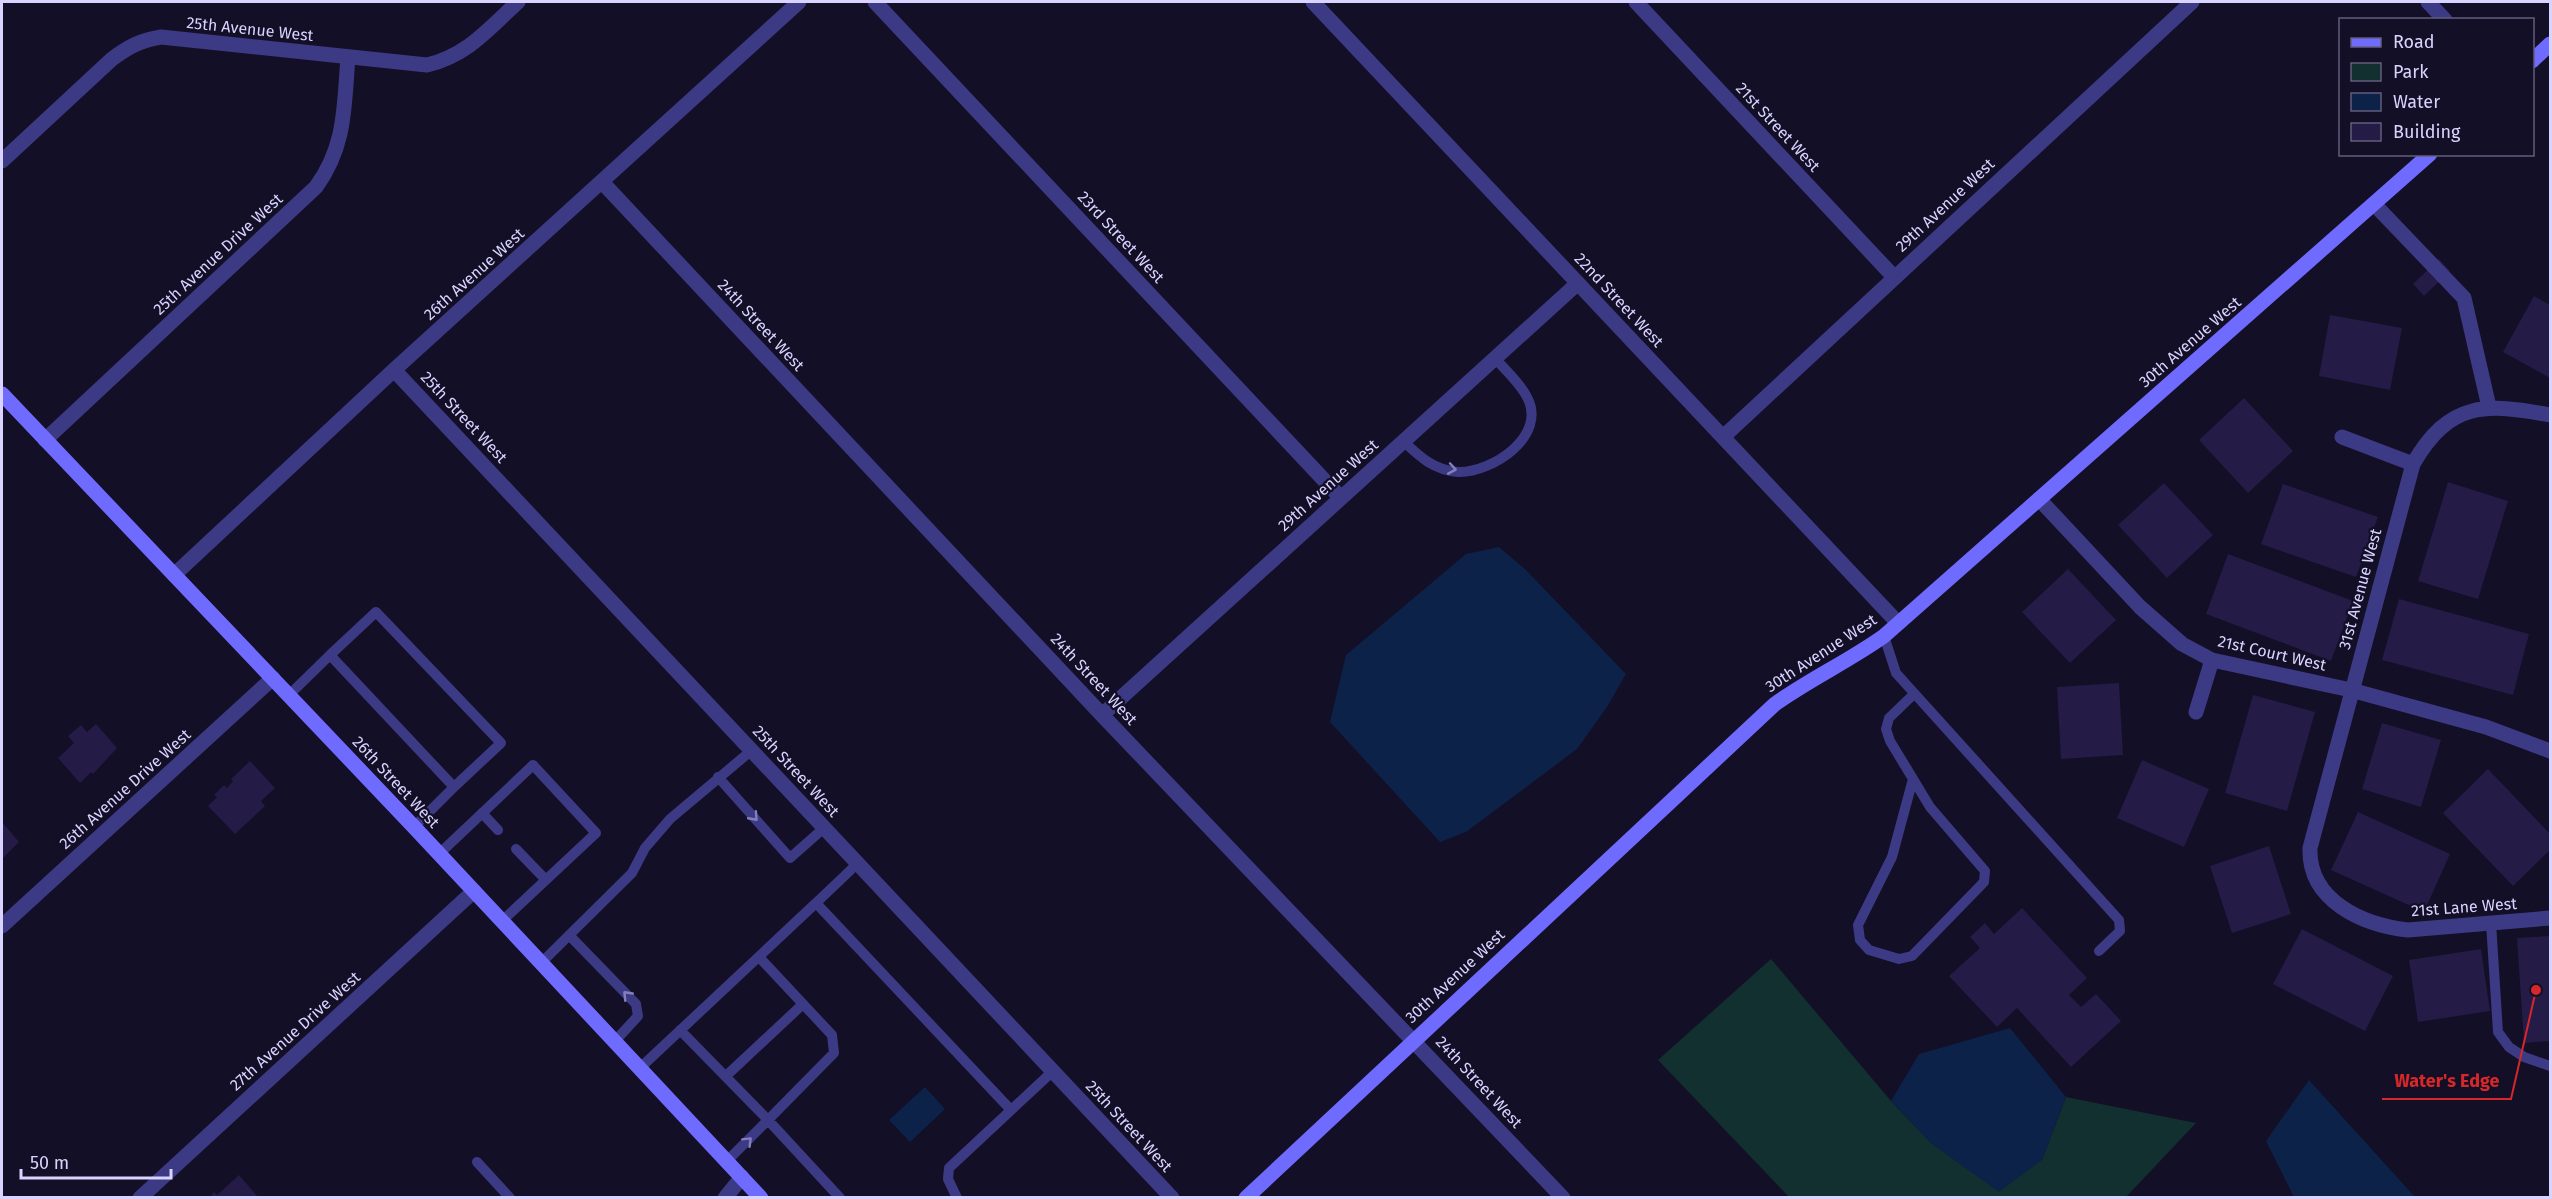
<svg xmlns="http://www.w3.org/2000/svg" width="2552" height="1199" viewBox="0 0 2552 1199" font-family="'Fira Sans',sans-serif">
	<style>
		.green { fill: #12302f }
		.water { fill: #0c2248 }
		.building { fill: #241b47 }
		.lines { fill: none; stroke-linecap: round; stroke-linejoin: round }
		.lane { stroke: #3d3a85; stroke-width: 10 }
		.street { stroke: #3d3a85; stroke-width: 15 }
		.secondary { stroke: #6f6bff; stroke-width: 15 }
		.oneway { stroke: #837fbc }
		.labels { text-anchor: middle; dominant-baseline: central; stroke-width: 4.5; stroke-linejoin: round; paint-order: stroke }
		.street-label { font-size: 16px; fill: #d9d4ff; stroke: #130f26 }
		.leader { fill: none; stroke: #d62828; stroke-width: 2 }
		.callout-dot { fill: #d62828; stroke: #130f26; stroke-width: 2 }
		.callout-label { font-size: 18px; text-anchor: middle; font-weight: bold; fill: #d62828; stroke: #130f26; stroke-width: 4.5; stroke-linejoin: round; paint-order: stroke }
	</style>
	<rect width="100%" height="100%" fill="#130f26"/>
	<path class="green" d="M1771,959L1891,1101L1932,1144L2042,1160L2066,1097L2196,1123L2126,1197H1789L1658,1060Z"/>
	<path class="water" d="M1499,547L1526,570L1626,674L1607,707L1577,749L1466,832L1440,842L1330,722L1346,655L1466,554Z
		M2010,1028L2066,1097L2042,1160L1999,1192L1932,1144L1891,1101L1919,1054Z
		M2309,1080L2415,1197H2294L2266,1141Z
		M925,1087L945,1109L910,1142L889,1120Z"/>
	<path class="building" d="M2439,259L2450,271L2424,296L2413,284Z
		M2534,296L2550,305V378L2503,352Z
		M2330,315L2402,328L2390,390L2319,376Z
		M2244,398L2293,451L2248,493L2199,440Z
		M2448,482L2508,501L2478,599L2418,581Z
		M2164,483L2213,535L2167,578L2118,525Z
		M2283,484L2378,517L2356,577L2261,544Z
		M2228,554L2353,601L2331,661L2206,614Z
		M2068,569L2116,620L2070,663L2022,612Z
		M2399,599L2529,634L2513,695L2382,660Z
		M2119,683L2123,755L2061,759L2057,687Z
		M2253,695L2315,712L2287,811L2225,793Z
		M2382,723L2441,740L2421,807L2362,789Z
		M96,724L117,748L93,774L91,772L80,783L58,758L74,743L68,736L81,725L87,732Z
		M2142,760L2209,789L2184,847L2117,818Z
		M250,761L275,788L261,801L265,806L235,834L208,806L217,797L214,795L224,785L227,788L233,781L231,779Z
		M2488,769L2550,834V850L2513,886L2443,813Z
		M2358,812L2450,854L2424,912L2331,870Z
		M2,822L19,842L2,859Z
		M2269,846L2291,914L2232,933L2210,866Z
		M2022,908L2087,978L2069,995L2081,1007L2096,994L2121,1021L2071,1067L2017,1008L1997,1027L1949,976L1980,948L1970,937L1985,923L1994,934Z
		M2302,929L2393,976L2365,1031L2273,984Z
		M2550,936V1041L2524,1043L2517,938Z
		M2481,949L2490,1011L2418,1022L2409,960Z
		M239,1175L259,1198H209L214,1192L217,1195Z"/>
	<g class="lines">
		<path class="lane" d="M1403,441C1419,456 1433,470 1458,472C1492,473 1548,436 1527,397C1520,383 1505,370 1495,358
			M1884,636L1896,673L1905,683L2119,920L2120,931L2099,951
			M330,655L376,612L501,743L454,787
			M289,695L330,655L454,787L414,827
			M718,777L790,858L824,828
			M1913,779L1892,857L1858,925L1860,940L1869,950L1899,959L1912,956L1984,882L1985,871L1930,807L1890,741L1886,729L1889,718L1914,694
			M482,813L498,830
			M516,849L546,880
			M439,854L533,765L596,833L502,921
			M816,903L858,863
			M2491,923L2498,1032L2509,1047L2524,1057L2550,1066
			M569,935L636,1004L638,1016L615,1041
			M759,957L832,1035L834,1053L768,1120L840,1198
			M541,963L632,873L645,848L670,819L752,750
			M680,1030L768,1120L727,1161
			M640,1068L816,903L1011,1110
			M726,1076L803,1004
			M477,1162L510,1198
			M957,1198L948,1179L949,1168L1053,1071"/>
		<path class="street" d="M875,2L1340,497
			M1313,2L1898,623
			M1636,2L1894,277
			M2428,2L2445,20
			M2,161L112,59C128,47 141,40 161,37L427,65C468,55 488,29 518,2
			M602,182L1102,715L1563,1198
			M2374,204L2464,298L2489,407
			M394,370L1172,1198
			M2550,415C2486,403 2449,401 2413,464L2310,848C2308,901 2363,925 2408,930L2550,918
			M1723,437L2192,2
			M2342,437L2413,464
			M45,440L316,187C346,146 344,106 348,57
			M2039,499L2140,607L2182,644L2212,660L2351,690L2486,727L2550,751
			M174,575L394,370L799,2
			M2196,712L2212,660
			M1102,715L1578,283
			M2,926L273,678
			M140,1198L474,891
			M725,1198L742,1177"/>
		<path class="secondary" d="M2532,61L2550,44
			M2,394L414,827L761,1198
			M1246,1198L1775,704C1810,679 1849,661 1884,636L2430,154"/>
	</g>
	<defs><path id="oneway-chevron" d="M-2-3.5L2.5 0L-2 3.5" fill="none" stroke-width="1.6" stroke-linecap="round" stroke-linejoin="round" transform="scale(1.5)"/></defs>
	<g class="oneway">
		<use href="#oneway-chevron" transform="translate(1452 469) rotate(10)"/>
		<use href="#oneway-chevron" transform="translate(754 817) rotate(48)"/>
		<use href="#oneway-chevron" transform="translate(627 995) rotate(-134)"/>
		<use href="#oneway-chevron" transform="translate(748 1141) rotate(-45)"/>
	</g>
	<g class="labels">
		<g class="street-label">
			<text transform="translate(250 29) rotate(6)">25th Avenue West</text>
			<text transform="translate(1778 127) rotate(47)">21st Street West</text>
			<text transform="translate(1945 205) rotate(-43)">29th Avenue West</text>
			<text transform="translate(1121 237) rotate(47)">23rd Street West</text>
			<text transform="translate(218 254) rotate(-43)">25th Avenue Drive West</text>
			<text transform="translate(474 274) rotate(-42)">26th Avenue West</text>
			<text transform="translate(1619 300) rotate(47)">22nd Street West</text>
			<text transform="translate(761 325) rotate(47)">24th Street West</text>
			<text transform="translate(2190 342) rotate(-41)">30th Avenue West</text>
			<text transform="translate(464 417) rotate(47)">25th Street West</text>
			<text transform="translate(1328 485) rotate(-42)">29th Avenue West</text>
			<text transform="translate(2360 589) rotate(-75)">31st Avenue West</text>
			<text transform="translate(1821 653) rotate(-33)">30th Avenue West</text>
			<text transform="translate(2272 653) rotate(13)">21st Court West</text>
			<text transform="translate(1094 679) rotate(47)">24th Street West</text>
			<text transform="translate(796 771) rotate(47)">25th Street West</text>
			<text transform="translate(396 782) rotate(47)">26th Street West</text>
			<text transform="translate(125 789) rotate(-42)">26th Avenue Drive West</text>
			<text transform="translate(2464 907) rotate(-4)">21st Lane West</text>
			<text transform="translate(1455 976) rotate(-43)">30th Avenue West</text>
			<text transform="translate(295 1031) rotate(-42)">27th Avenue Drive West</text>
			<text transform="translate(1479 1082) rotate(47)">24th Street West</text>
			<text transform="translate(1129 1126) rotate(47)">25th Street West</text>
		</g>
	</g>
	<path class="leader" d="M2536 990L2511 1099H2382"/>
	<circle class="callout-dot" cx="2536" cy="990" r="6"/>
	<g class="callout-label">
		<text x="2447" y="1087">Water's Edge</text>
	</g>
	<rect width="2552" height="1199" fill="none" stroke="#d9d4ff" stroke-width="6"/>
	<rect x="2339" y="18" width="195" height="138" fill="#130f26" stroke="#625e7d" stroke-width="1.5"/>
	<rect x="2351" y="38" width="30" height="9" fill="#6f6bff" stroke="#625e7d" stroke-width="1.5"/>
	<text x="2393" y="48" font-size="18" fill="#d9d4ff">Road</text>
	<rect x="2351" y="63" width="30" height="18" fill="#12302f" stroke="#625e7d" stroke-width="1.5"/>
	<text x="2393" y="78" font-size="18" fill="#d9d4ff">Park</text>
	<rect x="2351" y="93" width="30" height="18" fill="#0c2248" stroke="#625e7d" stroke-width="1.5"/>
	<text x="2393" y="108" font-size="18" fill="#d9d4ff">Water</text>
	<rect x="2351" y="123" width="30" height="18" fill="#241b47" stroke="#625e7d" stroke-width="1.5"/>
	<text x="2393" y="138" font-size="18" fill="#d9d4ff">Building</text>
	<path d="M21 1169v9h150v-9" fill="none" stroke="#d9d4ff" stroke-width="3"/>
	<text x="30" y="1169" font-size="18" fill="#d9d4ff" stroke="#130f26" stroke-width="4.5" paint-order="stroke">50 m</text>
</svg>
